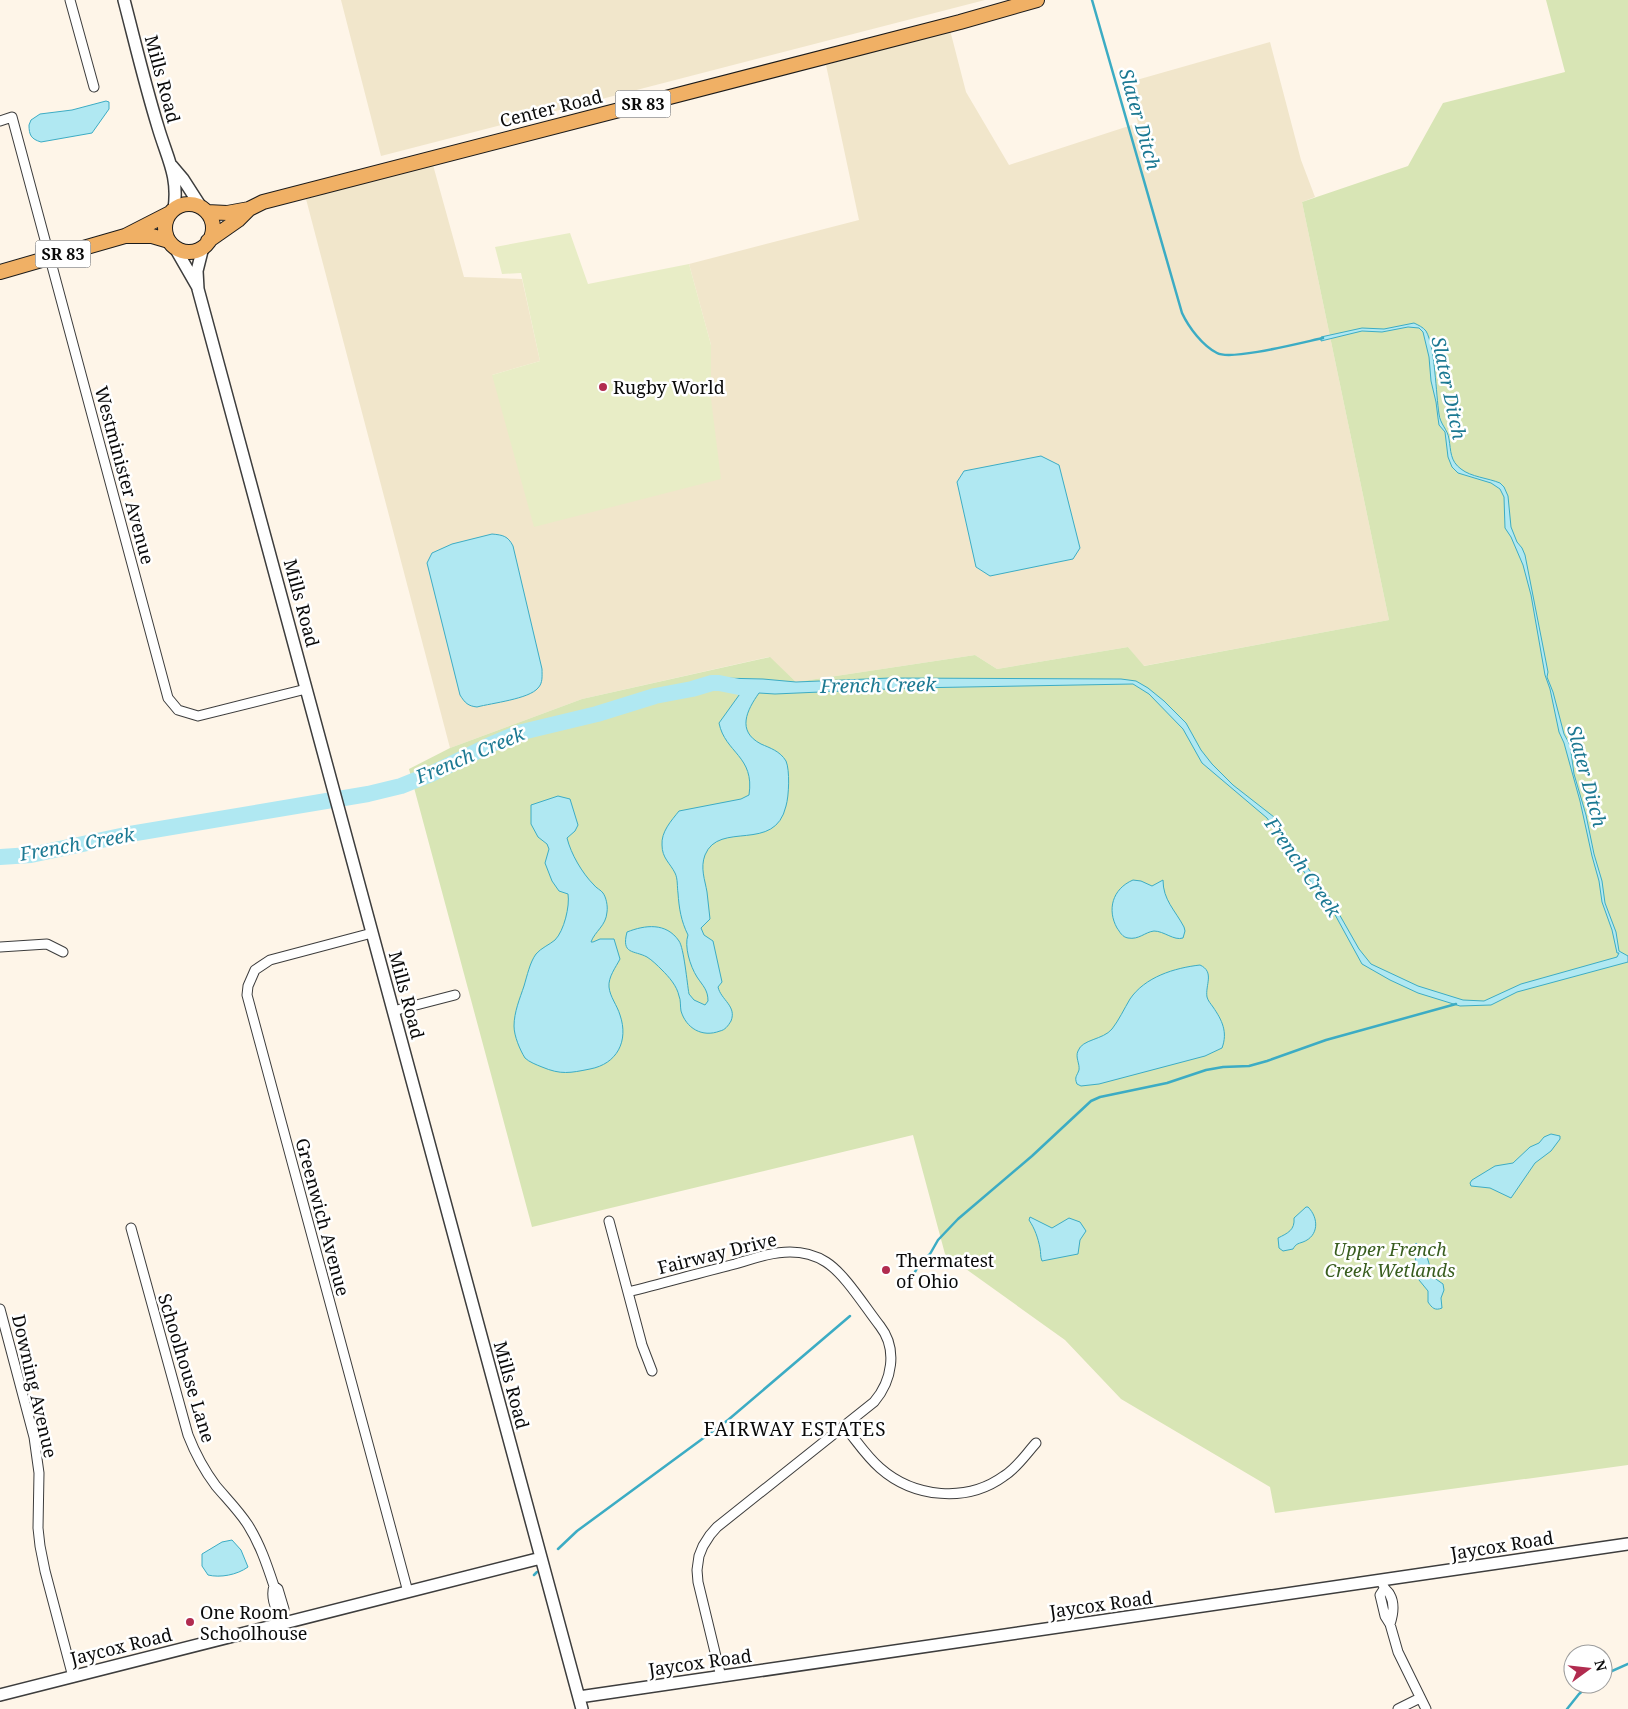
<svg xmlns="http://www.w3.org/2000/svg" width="1628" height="1709" viewBox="0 0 1628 1709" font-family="'Noto Serif',serif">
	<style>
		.farmland { fill: #f1e6cb }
		.green { fill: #d8e5b5 }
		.pitch { fill: #e8edc6 }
		.water { fill: #b0e8f2; stroke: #3cacc4 }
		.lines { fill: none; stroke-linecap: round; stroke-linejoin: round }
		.stream { stroke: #3cacc4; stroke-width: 2.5 }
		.river { stroke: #b0e8f2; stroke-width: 16 }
		.minor-casing { stroke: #3d3d3d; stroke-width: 11 }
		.tertiary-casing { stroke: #3d3d3d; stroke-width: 14 }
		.primary-casing { stroke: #1b1b1b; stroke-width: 16 }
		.minor { stroke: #fff; stroke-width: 9 }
		.tertiary { stroke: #fff; stroke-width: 11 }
		.primary { stroke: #f0b065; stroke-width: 14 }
		.poi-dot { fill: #b12b4f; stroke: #fff; stroke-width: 2 }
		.labels { text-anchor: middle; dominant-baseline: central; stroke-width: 5; stroke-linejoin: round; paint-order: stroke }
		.shield { fill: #fff; stroke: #545454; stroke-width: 1 }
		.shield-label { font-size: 16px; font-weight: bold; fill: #0a0a0a }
		.street-label { font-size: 18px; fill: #0a0a0a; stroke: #fff }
		.poi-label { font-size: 18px; fill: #0a0a0a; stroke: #fff; text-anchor: start }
		.park-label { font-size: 18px; font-style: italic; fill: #395d1f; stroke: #fff }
		.water-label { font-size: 19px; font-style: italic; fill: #1c7993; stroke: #fff }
		.neighbourhood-label { font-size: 19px; letter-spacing: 1px; fill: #0a0a0a; stroke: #fff }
	</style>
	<rect width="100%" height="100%" fill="#fef5e8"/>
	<path class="farmland" d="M341,0H985L381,156Z
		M950,30L966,92L1009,165L1138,123L1126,83L1270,42L1301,160L1315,197L1302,202L1389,620L1143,666L1128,647L997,669L975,655L796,682L769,657L582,699L450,748L306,199L433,165L464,277L522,279L540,361L492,375L711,399V345L689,264L859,220L826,65Z"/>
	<path class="green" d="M1546,0H1628V1465L1275,1513L1270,1487L1121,1399L1065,1340L945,1254L913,1135L532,1227L409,769L450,748L582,699L770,657L796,682L975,655L997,669L1128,647L1144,666L1389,620L1302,202L1408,166L1443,103L1565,72Z"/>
	<path class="pitch" d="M570,233L588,284L689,264L711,345V399L721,479L534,527L492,375L540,361L521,273L502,274L495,247Z"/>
	<path class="water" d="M106,101L109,102V109L92,133L41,142C31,139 29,135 29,125L31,120L40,114L72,110Z
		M1414,323C1418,325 1423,327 1426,331C1435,346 1436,395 1439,414C1440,424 1448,430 1449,439C1451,451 1450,461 1461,469C1471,477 1488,478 1500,483L1504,487L1508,496L1511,527L1517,542L1522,548L1525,555L1548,672L1547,677L1553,692L1564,734L1570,745L1574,774L1586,815L1594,854L1602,881L1605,903L1616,932L1619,951L1628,956V962L1517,992L1491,1005L1460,1006L1418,993L1390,980L1362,964L1333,911L1309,879L1267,818L1202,763L1183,729L1149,694L1133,684L911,688L775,694L759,693C747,710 736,731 761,744C770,748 780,751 786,761C790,770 789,796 786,806C775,854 719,820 705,855C700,868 705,880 707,892C708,901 709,910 710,919L701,928L704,935L713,941L722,982L718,987C721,1000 737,1006 731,1021C728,1026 725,1030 720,1031C702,1038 686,1028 681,1011C680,1006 681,1000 679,996C677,986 669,977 662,970C658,966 652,960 647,957C634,950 621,955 627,932C645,925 666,922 679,941C684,948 687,983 689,994L694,1000L705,1005L708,1001C708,990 703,986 697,977C690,966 684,946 688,935C681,921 679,908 678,893C677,887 678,879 675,873C670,863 662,858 662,845C661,832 671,821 679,811L741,799L749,795C755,756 725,753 719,723L742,691L718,688L720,678L763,679L796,682L890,678L1121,679L1136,681L1148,688L1164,701L1186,723L1201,750L1212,764L1233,785L1274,817L1293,848L1330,898L1359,949L1371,964L1418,986L1463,1000L1484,1001L1521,984L1617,957L1619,953H1617L1612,930L1602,902L1599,881L1592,856L1580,801L1564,743L1559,732L1550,689L1545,675L1531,595L1523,565L1511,537L1505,528L1504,497L1500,489L1491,483L1458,473L1452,467L1448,457L1445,432L1439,425L1438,418L1436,402L1431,381L1429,357L1423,332L1419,328L1408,327L1382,332L1362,331L1321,341V337L1362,328L1384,329Z
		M1041,456L1059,465L1080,548L1073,559L990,576L976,567L957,482L964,471Z
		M492,534C503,535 508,536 513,546L542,669C542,676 543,683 538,688C529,699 492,703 477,707C468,706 465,703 460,695L427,563L432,553L452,544Z
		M558,796L570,799L578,825L575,831L567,838C571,854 582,873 594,885C596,888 601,890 603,893C606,897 608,906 607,912C606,926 595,931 591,942H593L600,939H614L620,959C616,967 608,977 609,987C610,997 617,1005 620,1015C629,1041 617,1064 590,1069C570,1073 561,1075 542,1067C537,1065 529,1062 525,1058C520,1050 514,1036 514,1026C514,1012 520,998 524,986C527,976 530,962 536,954C541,948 549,945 555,940C564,931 570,906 568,894L559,891L552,881L545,863L549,849L547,844L538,837L531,824V805Z
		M1133,880L1141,881L1152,886L1163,880C1163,900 1175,910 1184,927L1185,931L1183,938C1174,941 1164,931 1154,931C1145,932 1139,940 1128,938C1122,937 1120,932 1117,928C1107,910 1112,889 1133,880Z
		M1200,965C1215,972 1205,985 1207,997C1208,1001 1211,1004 1213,1007C1222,1020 1228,1032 1222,1048L1205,1056L1099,1084L1081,1086L1077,1084C1074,1077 1077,1076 1079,1070C1080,1064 1075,1057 1078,1051C1082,1039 1103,1040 1112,1029C1119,1020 1124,1009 1130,999C1145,977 1174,968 1200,965Z
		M1551,1134L1560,1136V1139L1551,1151L1535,1163L1511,1198L1490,1188L1471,1186L1470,1183L1472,1180L1495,1166L1513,1163L1530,1147L1539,1143L1544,1137Z
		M1306,1207H1308C1319,1218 1319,1236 1303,1242C1297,1244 1296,1244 1293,1249L1283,1251L1279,1248L1278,1238C1288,1233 1295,1230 1294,1218Z
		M1030,1217L1052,1228L1069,1218L1080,1222L1086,1231L1080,1240L1078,1254L1042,1261C1040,1256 1041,1253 1040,1248C1038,1238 1035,1229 1029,1220Z
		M1416,1243C1429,1252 1428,1264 1433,1277L1443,1284L1444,1290L1441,1298L1442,1308C1435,1311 1432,1308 1428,1302V1291L1419,1280L1416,1269L1415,1244Z
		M232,1540L241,1550L248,1567C237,1575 220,1578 208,1575L202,1566V1554L222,1542Z"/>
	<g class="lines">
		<path class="stream" d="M1092,0L1182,313C1189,328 1203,346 1217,353C1231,361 1304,342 1323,338
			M912,1277L919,1265L930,1254L938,1240L958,1219L1032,1156L1091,1101L1100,1097L1167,1083L1206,1070L1223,1067L1249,1066L1267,1061L1326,1040L1456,1004
			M558,1549L577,1531L728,1420L850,1316
			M534,1575L537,1572
			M1603,1675L1628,1664
			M1567,1709L1579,1694L1591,1684"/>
		<path class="river" d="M0,857L31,855L130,834L368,794L401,786L431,774L492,744L518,733L597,714L655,696L692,689L712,683H719L739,687"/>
		<defs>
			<path id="minor" d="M70,0L94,87
				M0,121L12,117L168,698L178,710L198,716L306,689
				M372,933L270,960L255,970L248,986L247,995L408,1592
				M0,947L47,944L63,952
				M393,1011L455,995
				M609,1221L642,1345L652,1371
				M131,1228L188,1435C195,1453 204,1470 216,1486C227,1499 239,1511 248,1525C260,1544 267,1565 274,1586L278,1589L284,1609L281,1615C274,1609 271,1595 274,1586
				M628,1292C664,1283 699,1273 735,1264C752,1259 771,1252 790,1252C803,1252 815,1255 826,1262C845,1274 865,1307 880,1326C898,1349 892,1381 874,1402L717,1527L710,1535L703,1546L699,1556L697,1570L698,1582L721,1677
				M0,1309L34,1437L39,1473L38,1528L40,1546L45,1571L73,1677
				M845,1427C856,1440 866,1456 880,1468C914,1498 967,1503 1004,1476C1017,1468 1026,1454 1036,1443
				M1383,1585C1385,1591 1388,1590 1390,1595C1395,1604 1393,1615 1390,1624
				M1384,1589L1380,1595L1385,1616L1390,1624L1398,1652L1426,1709
				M1398,1709L1420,1698"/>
			<path id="tertiary" d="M124,0C135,42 145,85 158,127C167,158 179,176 174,209
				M172,166L183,179L201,207
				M174,246L197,286
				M203,247L197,271L198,289L582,1709
				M0,1695L541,1558
				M579,1697L1628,1544"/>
			<path id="primary" d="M165 228a24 24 0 1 1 48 0a24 24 0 1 1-48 0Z
				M207,212L227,213L249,209
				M128,236H152L169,241
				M208,241L238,220L249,209L263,202L960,22L1037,0
				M0,272L125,236L170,213"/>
		</defs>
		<use href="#minor" class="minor-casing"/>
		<use href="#tertiary" class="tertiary-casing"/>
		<use href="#primary" class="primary-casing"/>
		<use href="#minor" class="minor"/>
		<use href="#tertiary" class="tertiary"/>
		<use href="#primary" class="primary"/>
	</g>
	<g class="poi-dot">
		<circle cx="603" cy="387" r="5"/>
		<circle cx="886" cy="1270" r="5"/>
		<circle cx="190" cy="1622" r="5"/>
	</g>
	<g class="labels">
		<g class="shield">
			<rect x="615.5" y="90.5" width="55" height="27" rx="4"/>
			<rect x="35.5" y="240.5" width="55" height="27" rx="4"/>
		</g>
		<g class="shield-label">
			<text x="643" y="104">SR 83</text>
			<text x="63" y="254">SR 83</text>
		</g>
		<g class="street-label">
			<text transform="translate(163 79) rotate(75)">Mills Road</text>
			<text transform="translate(551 108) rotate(-14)">Center Road</text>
			<text transform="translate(125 475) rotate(75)">Westminister Avenue</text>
			<text transform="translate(302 603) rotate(75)">Mills Road</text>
			<text transform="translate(407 995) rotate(75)">Mills Road</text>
			<text transform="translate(323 1217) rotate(75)">Greenwich Avenue</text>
			<text transform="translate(717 1253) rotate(-14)">Fairway Drive</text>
			<text transform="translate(187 1368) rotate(73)">Schoolhouse Lane</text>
			<text transform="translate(512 1385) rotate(75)">Mills Road</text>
			<text transform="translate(35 1386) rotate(77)">Downing Avenue</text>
			<text transform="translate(1502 1545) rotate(-9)">Jaycox Road</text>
			<text transform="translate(1101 1604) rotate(-8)">Jaycox Road</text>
			<text transform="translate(121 1646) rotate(-14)">Jaycox Road</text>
			<text transform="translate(700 1662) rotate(-8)">Jaycox Road</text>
		</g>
		<g class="poi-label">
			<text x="613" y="387">Rugby World</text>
			<text x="896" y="1260">Thermatest<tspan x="896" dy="21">of Ohio</tspan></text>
			<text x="200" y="1612">One Room<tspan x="200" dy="21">Schoolhouse</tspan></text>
		</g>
		<g class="park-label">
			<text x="1390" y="1249">Upper French<tspan x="1390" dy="21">Creek Wetlands</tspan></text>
		</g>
		<g class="water-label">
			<text transform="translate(1140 119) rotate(74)">Slater Ditch</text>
			<text transform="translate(1449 388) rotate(78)">Slater Ditch</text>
			<text transform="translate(878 685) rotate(-1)">French Creek</text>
			<text transform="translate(470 755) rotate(-23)">French Creek</text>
			<text transform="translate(1587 776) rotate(75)">Slater Ditch</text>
			<text transform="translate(77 844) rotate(-10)">French Creek</text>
			<text transform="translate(1303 867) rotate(55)">French Creek</text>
		</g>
		<g class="neighbourhood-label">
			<text x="795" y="1429">FAIRWAY ESTATES</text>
		</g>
	</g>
	<g transform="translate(1588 1669) rotate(75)"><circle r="24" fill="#ffffff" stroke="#9d9d9d"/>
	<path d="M0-4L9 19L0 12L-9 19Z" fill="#b12b4f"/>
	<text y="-8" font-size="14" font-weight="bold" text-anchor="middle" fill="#0a0a0a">N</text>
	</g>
</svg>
